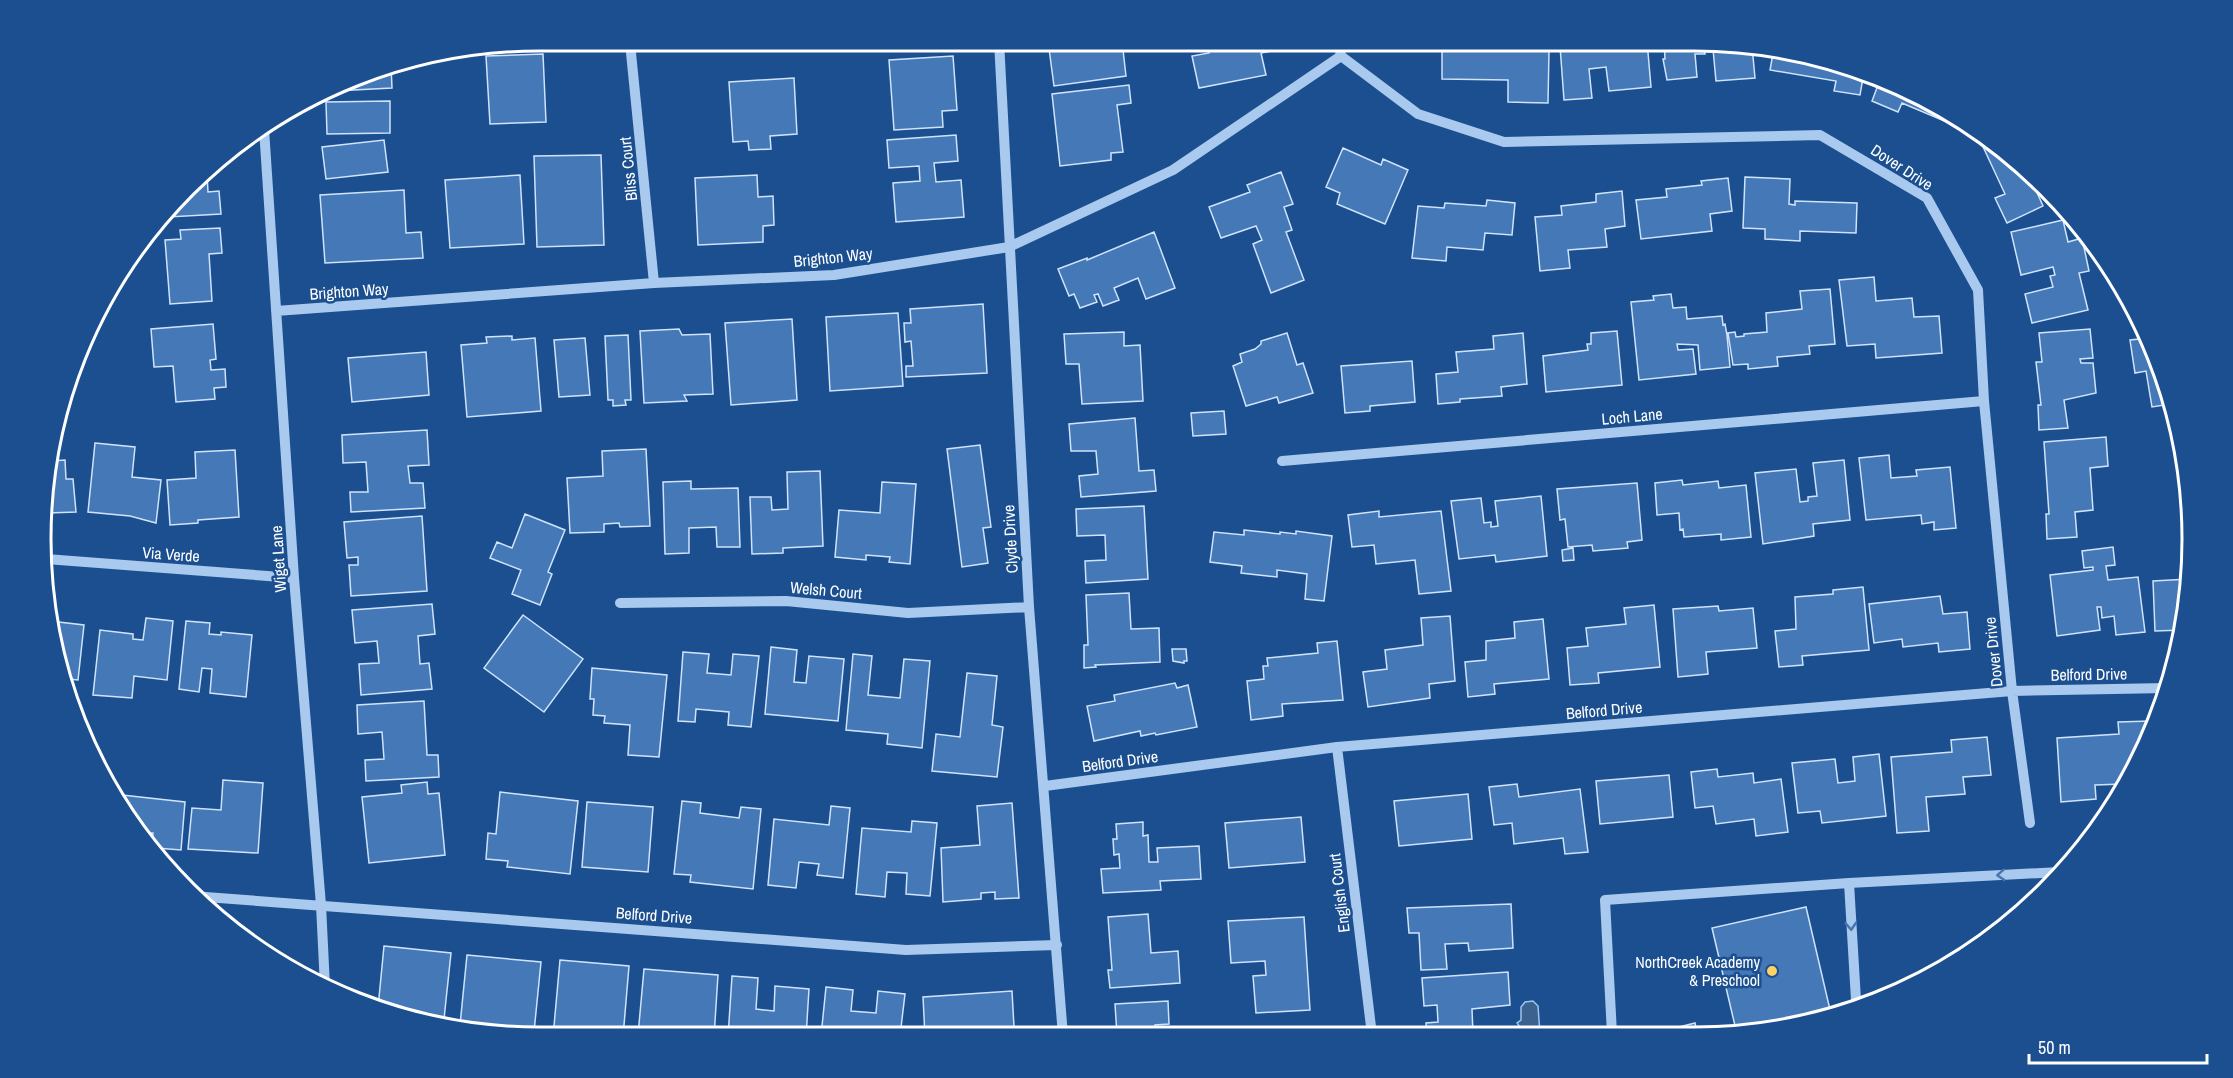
<svg xmlns="http://www.w3.org/2000/svg" width="2233" height="1078" viewBox="0 0 2233 1078" font-family="'Archivo Narrow',sans-serif">
	<style>
		.water { fill: #3c6290; stroke: #9cc4f0; stroke-width: 1.5 }
		.building { fill: #4478b7; stroke: #cfe3fa; stroke-width: 1.5 }
		.lines { fill: none; stroke-linecap: round; stroke-linejoin: round }
		.minor { stroke: #a9c9ee; stroke-width: 10 }
		.oneway { stroke: #4674ac }
		.poi-dot { fill: #ffd166; stroke: #1b4f8f; stroke-width: 2 }
		.labels { text-anchor: middle; dominant-baseline: central; stroke-width: 5; stroke-linejoin: round; paint-order: stroke }
		.street-label { font-size: 16px; fill: #fff; stroke: #1b4f8f }
		.poi-label { font-size: 16px; fill: #fff; stroke: #1b4f8f; text-anchor: end }
		.rim { fill: none; stroke: #fff; stroke-width: 3 }
	</style>
	<rect width="100%" height="100%" fill="#1b4f8f"/>
	<path class="water" d="M1533,1001L1538,1006L1540,1034H1520V1027L1517,1023L1521,1020V1007L1525,1002Z"/>
	<path class="building" d="M1048,41H1122L1126,76L1054,86Z
		M1207,41H1270L1272,51L1261,53L1266,75L1199,88L1192,56L1209,53Z
		M1510,41H1535L1534,51H1549L1548,103L1508,102V80L1442,79V48L1510,49Z
		M1592,41H1647L1651,87L1609,91L1606,67L1589,69L1592,98L1564,100L1560,46L1592,43Z
		M1664,41H1694L1752,46L1755,78L1716,81L1713,49L1704,50L1705,54H1695L1697,77L1667,80L1663,59H1665Z
		M1774,48L1792,50L1864,72L1860,95L1834,91L1836,81L1770,70Z
		M543,54L546,122L490,124L486,56Z
		M953,56L957,110L942,111L943,127L894,130L889,60Z
		M391,65L392,88L334,91L378,67Z
		M1881,77L1971,124L1968,131L1902,103L1898,112L1872,101Z
		M794,78L797,134L770,136L771,149L749,150L748,141L733,142L729,82Z
		M1129,85L1131,103L1117,105L1123,152L1111,153V160L1060,166L1052,94Z
		M390,101V133L327,134L326,102Z
		M1983,134L2044,184L2035,188L2043,206L2007,223L1995,198L2005,194L1978,136Z
		M956,135L958,161L934,163L936,182L961,180L964,217L896,222L893,183L920,181L919,166L889,168L887,140Z
		M384,140L388,172L326,179L322,147Z
		M1343,148L1381,165L1383,159L1408,170L1385,224L1337,204L1340,193L1326,187Z
		M601,155L604,245L537,247L534,156Z
		M1281,172L1293,204L1284,207L1292,230L1286,232L1304,280L1271,293L1253,244L1262,240L1256,226L1221,238L1209,207L1250,192L1247,185Z
		M207,174L208,192L219,191L221,214L169,217Z
		M520,175L524,244L450,248L445,180Z
		M757,175L758,197L773,196L774,225L763,226V242L698,245L695,178Z
		M1745,177L1790,179L1789,204L1795,205V201L1857,203L1856,233L1800,231V241L1765,239V229L1743,228Z
		M1728,178L1732,211L1710,214L1712,231L1641,239L1636,200L1667,197L1666,189L1702,185L1701,181Z
		M404,190L406,233L421,232L423,258L325,263L320,195Z
		M1622,191L1625,226L1605,229L1607,247L1568,250L1570,268L1540,271L1535,217L1562,215L1561,206L1596,202V194Z
		M1487,200L1515,203L1512,235L1485,233L1483,250L1447,247L1446,261L1412,258L1418,206L1444,208L1445,203L1486,206Z
		M2063,220L2068,242L2082,238L2089,271L2079,273L2088,310L2032,323L2025,294L2053,287L2050,276L2055,275L2053,267L2021,275L2011,232Z
		M220,228L222,253L209,254L212,301L170,304L165,240L181,239L180,230Z
		M1154,232L1175,288L1146,299L1138,278L1114,288L1119,300L1103,306L1098,294L1094,295L1097,302L1080,308L1074,294L1069,296L1058,269L1087,258V260Z
		M1874,277L1876,301L1912,298L1914,317L1939,316L1942,353L1876,358L1875,344L1847,346L1839,280Z
		M1830,289L1835,344L1809,346L1810,354L1777,357L1778,366L1748,369V364L1733,365L1728,333L1735,332L1736,337L1744,336V334L1767,332L1766,313L1802,309L1800,291Z
		M1671,294L1673,308L1686,307L1687,319L1722,316L1723,325L1725,324L1727,335L1730,367L1700,370L1698,345L1677,344L1678,350L1693,349L1696,374L1639,380L1631,302L1654,300L1653,296Z
		M983,304L987,373L906,377V366H913L911,341L905,342L904,323H911L910,309Z
		M898,313L903,386L830,391L826,317Z
		M792,319L797,400L731,405L725,323Z
		M213,324L216,359L210,360L211,370L225,369L226,387L214,388L215,399L176,402L173,366L154,367L151,329Z
		M2143,327L2155,349L2171,404L2152,407L2146,371L2135,373L2130,340L2139,339L2138,328Z
		M679,329L682,335L710,334L713,394L684,395L687,401L644,403L640,331Z
		M2090,329L2093,358L2080,359L2081,363H2093L2096,393L2064,400L2068,428L2039,430L2038,405H2041L2036,362H2042L2039,333Z
		M1617,331L1622,385L1546,392L1543,356L1588,350L1587,344H1591V333Z
		M1124,332V346L1140,345L1143,401L1082,404L1079,364H1066L1064,334Z
		M1287,333L1297,365L1303,363L1313,393L1279,403L1277,397L1246,406L1233,366L1242,362L1240,354L1255,349L1261,344V341Z
		M1523,333L1527,384L1501,387L1502,396L1460,399V402L1438,404L1436,374L1458,372L1456,352L1494,349L1493,336Z
		M628,335L631,400H625L626,405L613,406V400H608L605,336Z
		M512,336V340L535,338L541,411L467,417L461,345L487,343L486,337Z
		M585,338L590,395L559,397L554,340Z
		M426,352L429,395L352,402L348,358Z
		M1412,361L1415,402L1370,406V411L1345,413L1341,366Z
		M1224,411L1226,434L1193,436L1191,413Z
		M1135,418L1139,471L1154,470L1156,491L1081,497L1079,476L1098,474L1096,451H1071L1069,424Z
		M427,430L429,465L408,466L410,483H423L425,508L351,512L350,492H368L366,462L343,463L342,435Z
		M2106,437L2108,466L2090,468L2093,510L2075,512L2077,537L2047,539L2046,514H2049L2044,442Z
		M95,443L135,447L132,477L161,480L156,523L130,516L88,512Z
		M980,445L991,527L983,528L988,563L962,567L947,449Z
		M646,449L650,526L620,527L619,523L604,524V532L570,533L567,478L603,476L602,451Z
		M235,450L239,517L198,520V523L170,525L167,480L196,478L195,452Z
		M1889,455L1891,478L1917,476L1916,470L1950,467L1956,528L1934,530V522L1922,524L1921,515L1866,520L1859,458Z
		M65,460L66,479H73L76,512L48,513L50,461Z
		M1844,460L1850,520L1813,524L1814,536L1763,544L1755,473L1796,469L1800,502L1808,501V497L1817,496L1813,463Z
		M820,471L823,546L783,548V553L752,554L750,497H771L772,510L788,509L787,472Z
		M1682,480L1683,485L1718,481L1719,488L1746,485L1751,537L1721,540V534L1684,537L1683,529L1680,530L1679,513L1657,515L1655,483Z
		M691,481V489L738,488L740,547H717L716,527L689,528V553L665,554L663,482Z
		M882,482L916,484L910,564L889,562L890,557L866,555V560L835,557L839,510L880,513Z
		M1637,483L1642,540L1627,542L1628,548L1593,551L1592,545L1568,547L1565,519L1560,520L1557,489Z
		M1541,496L1547,556L1496,562L1495,555L1459,559L1451,501L1481,498L1484,523L1491,522V527L1498,526L1495,501Z
		M1144,506L1148,579L1086,583L1085,561L1106,560L1105,535L1077,536L1076,509Z
		M1379,511V517L1441,511L1451,591L1419,594L1415,560L1376,564L1374,545L1352,547L1348,515Z
		M525,514L565,530L548,572L552,574L540,605L512,594L521,570L490,558L497,542L512,548Z
		M422,516L427,591L351,596L349,565H358V557L347,558L344,522Z
		M1244,530L1280,534V532L1296,534V531L1332,536L1324,601L1305,599L1307,574L1277,570V577L1241,573L1242,566L1210,562L1214,532L1244,535Z
		M2113,547L2115,565L2106,566L2108,580L2138,577L2145,632L2116,635L2114,616L2102,618L2101,607H2097L2100,630L2057,636L2050,575L2093,570V567L2084,568L2082,551Z
		M1573,548L1574,560L1563,561L1562,550Z
		M2189,579L2183,630L2155,631L2153,581Z
		M1863,587L1869,650L1802,656L1803,665L1779,667L1775,631L1796,629L1795,597L1833,594V590Z
		M1129,593L1131,629L1159,628L1160,662L1095,665L1096,667L1084,668V645H1088L1086,595Z
		M1940,596L1943,614L1967,612L1970,649L1939,652L1938,643L1903,647L1902,639L1874,643L1869,604Z
		M432,604L435,634L418,636L420,664L429,663L432,689L361,695L359,664L379,663L377,641L355,643L352,610Z
		M1654,605L1660,667L1598,673L1599,683L1570,685L1567,648L1588,646L1586,628L1626,624L1624,608Z
		M1718,606L1719,611L1753,608L1757,648L1706,652L1708,674L1678,677L1673,609Z
		M523,615L583,659L544,712L484,668Z
		M1450,616L1455,681L1429,684L1430,698L1368,707L1363,672L1387,669L1385,650L1423,645L1421,618Z
		M146,618L173,621L167,680L134,676L132,698L93,695L100,630L133,634V639L143,640Z
		M1543,619L1549,679L1494,684L1495,694L1468,697L1465,662L1486,660V641L1515,638L1514,622Z
		M50,621L84,625L78,680L68,679Z
		M186,621L210,623L209,634L221,635V632L252,635L246,697L210,693L212,669L202,668L199,692L179,689Z
		M1337,641L1343,700L1282,704L1283,716L1251,720L1247,681L1264,679L1263,666H1268L1267,658L1318,653L1317,643Z
		M771,647L797,650L794,682L806,683L809,656L844,659L838,721L765,714Z
		M1172,649H1186L1187,661H1184V663L1173,661Z
		M683,652L709,654L707,673L731,675L733,654L759,656L751,727L728,725L729,712L696,709L695,722L678,721Z
		M853,654L872,656L868,695L900,698L904,659L930,661L922,748L887,744L888,734L846,730Z
		M592,668L667,675L659,757L628,755L630,725L604,723L605,716L593,715L594,699H590Z
		M967,673L997,676L992,725L1003,727L997,777L932,771L936,734L960,737Z
		M1175,683L1177,688L1188,685L1197,727L1156,735L1155,733L1141,736L1140,731L1094,741L1087,706L1115,701L1114,695Z
		M424,701L427,755H438L439,777L366,781L365,760L384,759L382,732L358,734L357,705Z
		M2150,721L2151,736L2139,756L2132,757L2133,768L2123,784L2095,785L2096,799L2061,802L2057,738L2119,734L2118,722Z
		M1987,737L1991,775L1963,777L1965,794L1926,797L1929,831L1897,833L1891,757L1952,752L1951,740Z
		M1879,754L1886,816L1822,823L1820,811L1798,813L1792,763L1835,759L1838,783L1855,781L1853,757Z
		M1717,769L1718,777L1753,773L1754,783L1781,779L1788,832L1756,836L1754,819L1716,824L1713,806L1695,808L1691,772Z
		M1669,775L1673,817L1600,824L1596,781Z
		M223,780L263,783L258,853L188,849L192,808L221,810Z
		M427,782L428,794L439,793L445,855L369,863L362,797L402,793L401,785Z
		M1517,784L1519,797L1580,789L1588,852L1565,854L1563,838L1514,844L1512,823L1494,825L1489,787Z
		M500,792L578,801L570,874L507,867L508,861L486,859L488,833L496,834Z
		M1468,794L1472,839L1399,846L1394,801Z
		M122,795L185,802L181,850L156,848L152,843L153,833H151L150,838H148L122,801Z
		M682,801L701,803L700,813L739,818L741,807L761,809L753,889L690,882L691,875L674,874Z
		M587,802L653,807L648,872L582,867Z
		M1012,803L1019,898L995,899V892L981,893V899L943,902L941,848L980,845L977,806Z
		M831,806L850,808L843,878L817,875L819,864L799,862L796,888L768,885L774,819L829,825Z
		M1301,817L1305,862L1229,868L1225,823Z
		M912,821L937,823L930,896L906,894L907,873L887,872L885,897L856,894L862,828L911,832Z
		M1143,822V836L1148,835L1149,862H1158L1157,848L1199,846L1201,879L1160,881L1161,890L1103,893L1101,869L1120,868L1119,854L1114,855L1113,839H1117L1116,824Z
		M1511,904L1513,948L1469,951L1468,943L1445,944L1447,969L1421,970L1419,933H1409L1407,908Z
		M1806,907L1831,1014L1759,1033H1722L1736,1030L1712,928Z
		M1148,914L1151,953L1178,951L1180,983L1110,988L1108,970H1112L1108,917Z
		M1304,917L1310,1010L1256,1013L1253,976L1266,975L1265,961L1231,963L1228,921Z
		M384,946L451,953L444,1019L396,1014L378,1008Z
		M467,955L541,962L534,1032L460,1025Z
		M560,960L629,966L623,1037H553Z
		M644,969L718,975L714,1037L638,1035Z
		M1508,972L1510,1005L1472,1009L1473,1034H1427L1426,1023L1438,1022L1437,1005L1424,1006L1422,978Z
		M732,976L758,978L756,1009L774,1011L775,986L809,989L806,1037H728Z
		M826,987L853,990L851,1011L876,1013L878,991L905,994L900,1036H821Z
		M1012,991L1014,1027L992,1028L993,1036H925L923,997Z
		M1168,1001L1169,1024L1155,1025L1156,1035H1117L1115,1004Z
		M1695,1023L1697,1033H1672L1671,1029Z"/>
	<g class="lines">
		<path class="minor" d="M999,41L1029,607L1063,1036
			M1338,41L1341,56L1418,114L1504,142L1820,135L1927,198L1978,290L1984,401L2012,691L2030,823
			M631,53L654,283
			M264,129L294,578L321,905L325,987
			M276,311L654,283L834,275L1009,247L1173,170L1341,56
			M1282,461L1984,401
			M46,559L294,578
			M620,603L786,601L908,613L1029,607
			M1337,747L1372,1035
			M1045,786L1337,747L2012,691L2167,688
			M192,896L906,950L1057,945
			M1863,1005L1856,1000L1849,883L2060,872
			M1612,1034L1605,900L1849,883"/>
	</g>
	<defs><path id="oneway-chevron" d="M-2-3.5L2.5 0L-2 3.5" fill="none" stroke-width="1.6" stroke-linecap="round" stroke-linejoin="round" transform="scale(1.5)"/></defs>
	<g class="oneway">
		<use href="#oneway-chevron" transform="translate(2001 875) rotate(177)"/>
		<use href="#oneway-chevron" transform="translate(1851 926) rotate(87)"/>
	</g>
	<circle class="poi-dot" cx="1772" cy="971" r="6"/>
	<g class="labels">
		<g class="street-label">
			<text transform="translate(1902 167) rotate(33)">Dover Drive</text>
			<text transform="translate(628 169) rotate(-96)">Bliss Court</text>
			<text transform="translate(833 257) rotate(-6)">Brighton Way</text>
			<text transform="translate(349 291) rotate(-4)">Brighton Way</text>
			<text transform="translate(1632 416) rotate(-5)">Loch Lane</text>
			<text transform="translate(1010 539) rotate(-93)">Clyde Drive</text>
			<text transform="translate(171 554) rotate(4)">Via Verde</text>
			<text transform="translate(278 559) rotate(-94)">Wiget Lane</text>
			<text transform="translate(826 590) rotate(5)">Welsh Court</text>
			<text transform="translate(1993 652) rotate(-96)">Dover Drive</text>
			<text transform="translate(2089 674) rotate(-1)">Belford Drive</text>
			<text transform="translate(1604 710) rotate(-5)">Belford Drive</text>
			<text transform="translate(1120 761) rotate(-8)">Belford Drive</text>
			<text transform="translate(1339 893) rotate(-97)">English Court</text>
			<text transform="translate(654 915) rotate(4)">Belford Drive</text>
		</g>
		<g class="poi-label">
			<text x="1760" y="962">NorthCreek Academy<tspan x="1760" dy="18">&amp; Preschool</tspan></text>
		</g>
	</g>
	<path d="M0 0H2233V1078H0ZM539 51H1694A488 488 0 0 1 2182 539V539A488 488 0 0 1 1694 1027H539A488 488 0 0 1 51 539V539A488 488 0 0 1 539 51Z" fill="#1b4f8f" fill-rule="evenodd"/>
	<path class="rim" d="M539 51H1694A488 488 0 0 1 2182 539V539A488 488 0 0 1 1694 1027H539A488 488 0 0 1 51 539V539A488 488 0 0 1 539 51Z"/>
	<path d="M2029 1054v9h178v-9" fill="none" stroke="#ffffff" stroke-width="3"/>
	<text x="2038" y="1054" font-size="18" fill="#ffffff" stroke="#1b4f8f" stroke-width="4.5" paint-order="stroke">50 m</text>
</svg>
